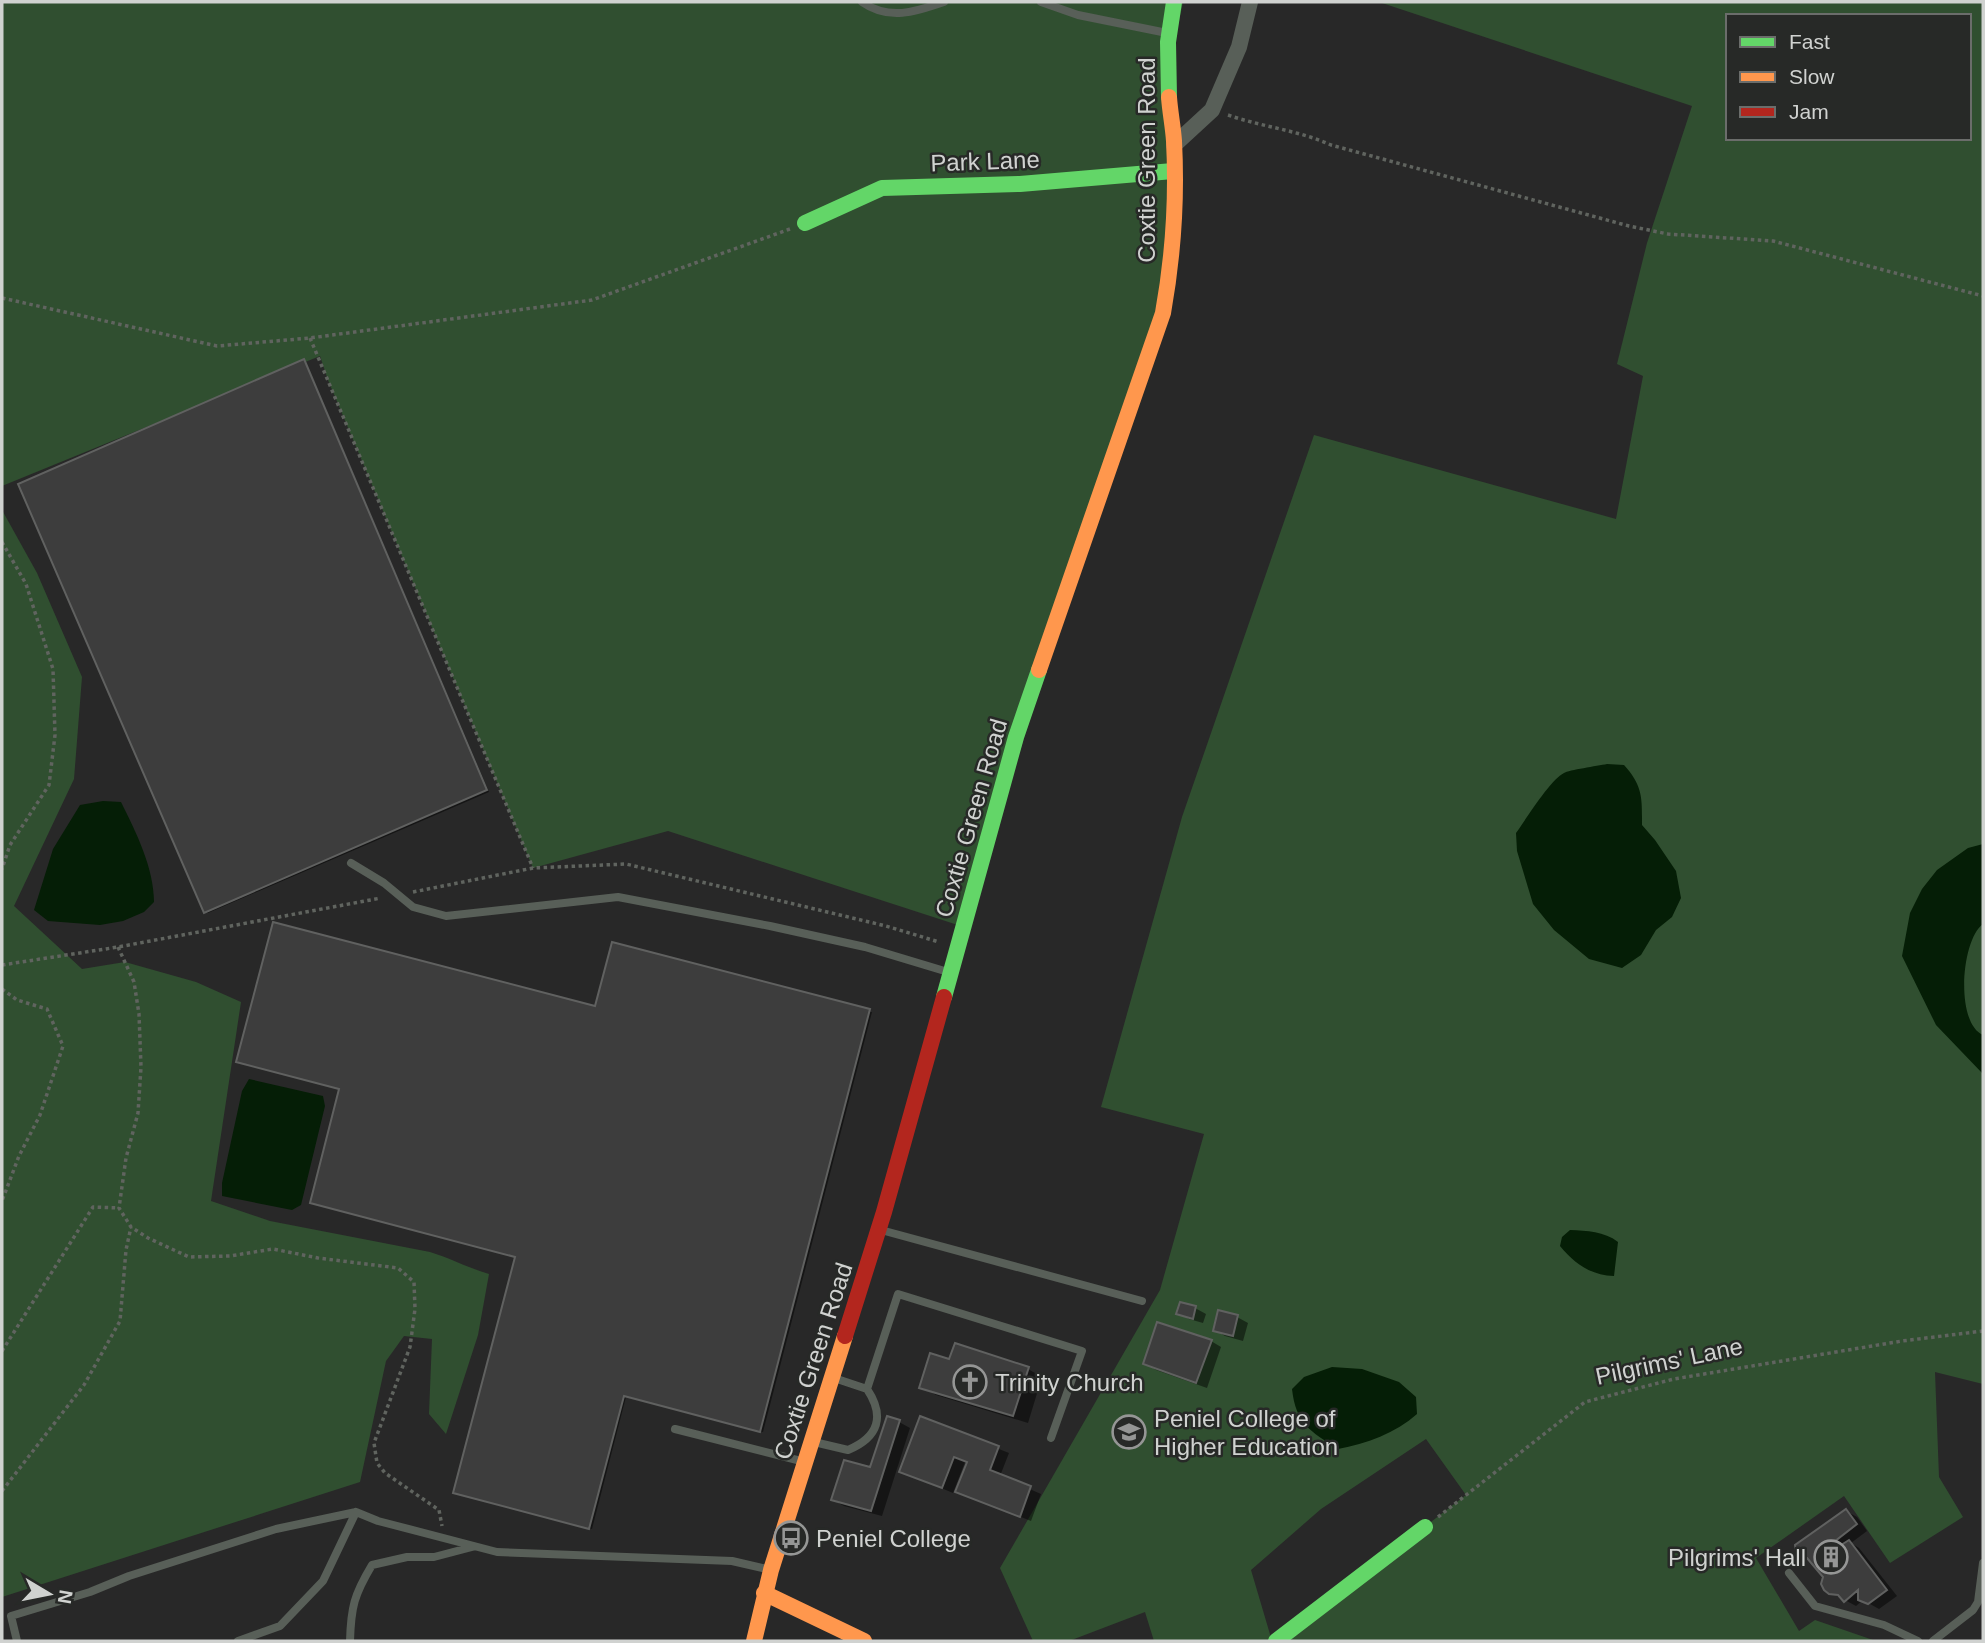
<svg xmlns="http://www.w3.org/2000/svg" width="1985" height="1643" viewBox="0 0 1985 1643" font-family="Arial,sans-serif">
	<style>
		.green { fill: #304f30; fill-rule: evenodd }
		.water { fill: #051e06 }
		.shadow { fill: #0007 }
		.building { fill: #3d3d3d; stroke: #606160; stroke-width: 2 }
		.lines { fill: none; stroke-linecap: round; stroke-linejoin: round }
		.path { stroke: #60645f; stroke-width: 3.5; stroke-dasharray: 3.5 3.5; stroke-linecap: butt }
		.lane { stroke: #585f58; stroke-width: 8 }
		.street { stroke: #585f58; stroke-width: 16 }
		.fast { stroke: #63d668; stroke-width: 16 }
		.slow { stroke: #ff974d; stroke-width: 16 }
		.jam { stroke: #b3261e; stroke-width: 16 }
		.labels { text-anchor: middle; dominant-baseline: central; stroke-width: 5; stroke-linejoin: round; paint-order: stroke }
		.street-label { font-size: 24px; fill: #d0d2d0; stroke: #272927 }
		.poi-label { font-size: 24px; fill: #d0d2d0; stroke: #272927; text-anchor: start }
	</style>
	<rect width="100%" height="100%" fill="#282828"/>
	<path class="green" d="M2,2H1183L1176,36L1169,282L964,927L668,831L533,868L328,380L320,356L2,486Z
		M1379,2H1983V1384L1935,1372L1939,1477L1963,1517L1890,1563L1844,1496L1756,1558L1799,1631L1815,1620L1876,1641H1276L1466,1495L1426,1439L1321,1509L1251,1570L1272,1641H1154L1145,1612L1069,1641H1033L1000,1568L1160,1290L1204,1134L1101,1107L1182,817L1314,435L1616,519L1643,376L1617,364L1647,243L1692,106ZM1728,16H1969V138H1728Z
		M2,510L37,573L82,677L74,779L14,906L82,969L125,962L196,982L241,1002L211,1201L270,1221L430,1252C450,1258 468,1268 489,1274L478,1335L446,1434L429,1414L432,1339L404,1336L386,1361L360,1482L2,1597Z"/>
	<path class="water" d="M1607,764L1624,765C1643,786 1642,798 1642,825L1655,840L1676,871L1681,898L1672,917L1656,930L1641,955L1622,968L1589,959L1554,930L1533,904L1517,851L1516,833C1526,819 1551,779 1564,773C1569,770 1597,766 1607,764Z
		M103,801L121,802C136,832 154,868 154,902L144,912L123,921L100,925L48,921L34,910L53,849L80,805Z
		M1983,844V924C1961,940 1955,1023 1983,1035V1074L1936,1025L1902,956L1910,913L1922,889L1937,870L1968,848Z
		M249,1079L323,1096L325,1106L301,1205L292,1210L222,1196V1183L242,1091Z
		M1570,1230C1587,1231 1604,1231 1618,1242L1614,1276C1590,1275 1575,1264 1560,1246L1562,1237Z
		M1332,1367L1362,1369L1399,1382L1416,1397L1417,1414C1396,1433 1366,1444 1338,1449C1310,1431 1296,1424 1292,1389L1304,1377Z"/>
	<path class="shadow" d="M304,361L306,363L489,792L208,913L205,912Z
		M596,1008L872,1012L763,1432L626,1397L592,1529L458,1494L517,1257Z
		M1195,1308L1206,1314L1203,1323L1189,1319L1179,1313Z
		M1237,1317L1248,1323L1243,1341L1225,1336L1215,1330Z
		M1211,1341L1221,1347L1207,1388L1156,1370L1145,1363Z
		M950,1362L1028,1369L1042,1377L1028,1423L936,1395L922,1387Z
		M921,1418L1009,1453L1000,1476L1041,1494L1031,1521L957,1492L968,1463L965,1462L953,1493L901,1471Z
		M899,1422L910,1428L882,1516L844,1506L833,1500L871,1470Z
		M1846,1511L1857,1517L1867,1531L1851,1543L1859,1548L1897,1596L1879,1609L1863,1600L1856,1606L1830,1592L1824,1577L1812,1561L1800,1555Z"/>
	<path class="building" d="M304,359L487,790L204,913L18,484Z
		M273,922L595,1006L612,942L870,1009L760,1432L624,1396L589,1529L453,1493L515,1257L310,1203L339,1089L236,1062Z
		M1180,1302L1196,1306L1193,1319L1176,1314Z
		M1218,1310L1238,1315L1233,1336L1213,1331Z
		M1157,1322L1212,1340L1196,1383L1143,1364Z
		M955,1343L1029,1367L1013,1416L919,1388L930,1353L949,1359Z
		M887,1416L900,1420L871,1511L831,1500L844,1460L870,1467Z
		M920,1416L999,1446L990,1470L1031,1486L1020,1517L955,1492L967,1462L954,1457L942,1488L899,1472Z
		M1846,1509L1857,1524L1834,1542L1838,1547L1849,1540L1887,1590L1868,1604L1858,1600V1590L1844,1602L1838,1595L1829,1594L1824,1590L1821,1584L1823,1577L1807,1558L1799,1556L1796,1551L1795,1545Z"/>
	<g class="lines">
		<path class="path" d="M1228,115C1262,127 1298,130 1331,145L1629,226L1668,234L1773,241L1983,296
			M2,298L217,346L310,338L592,300L790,229
			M310,338L533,868
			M2,542L26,584L53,669L55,735L49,785L10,845L2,869
			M413,892L533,868L626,864L886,926L939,942
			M118,947L134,982L139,1014L141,1067L138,1113L126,1158L119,1208L131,1227L148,1238L189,1257L230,1256L273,1249L318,1258L398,1268L414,1282L415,1309L410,1347L374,1443L377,1463L385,1473L439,1510L442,1526
			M2,965L118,947L381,898
			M2,989L17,1000L47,1009L63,1046L40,1115L19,1156L2,1201
			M2,1351L93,1207L119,1208
			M2,1491L84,1385L120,1321L126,1250L131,1227
			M1438,1517L1585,1402L1674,1379L1902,1341L1983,1331"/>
		<path class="lane" d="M862,2C889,21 915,12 944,2
			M1041,2L1078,15L1167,33
			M351,863L384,883L413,907L446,916L618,897L770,926L865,947L948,972
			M881,1230L1142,1301
			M834,1378L867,1389L898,1294L1082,1351L1051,1438
			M675,1429L805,1462
			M814,1442L848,1450C879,1437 885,1416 867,1389
			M1789,1573L1815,1606L1884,1625L1918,1641
			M17,1641L11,1616L90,1592L129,1576L276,1529L356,1512L378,1521L497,1552L732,1561L771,1570
			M238,1641L280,1626L323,1581L356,1512
			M350,1641C351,1607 354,1595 372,1565L407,1557H434L472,1547
			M1933,1641L1973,1610L1978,1602L1983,1563"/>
		<path class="street" d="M1174,145L1212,110L1239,47L1250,2"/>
		<path class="fast" d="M1169,97L1168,42L1174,2
			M805,223L882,188L1020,184L1173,171
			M944,997L1016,737L1039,670
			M1276,1641L1425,1527"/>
		<path class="slow" d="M1039,670L1163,313C1173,257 1177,198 1174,141C1173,126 1170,112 1169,97
			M764,1593L864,1641
			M754,1641L771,1570L845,1336"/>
		<path class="jam" d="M845,1336L884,1212L944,997"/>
	</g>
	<defs>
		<symbol id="church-ring" viewBox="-11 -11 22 22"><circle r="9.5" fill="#272927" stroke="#959695" stroke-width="1.5"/><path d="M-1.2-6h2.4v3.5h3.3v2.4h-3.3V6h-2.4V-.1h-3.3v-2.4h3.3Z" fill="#959695"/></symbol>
		<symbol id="school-ring" viewBox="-11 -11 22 22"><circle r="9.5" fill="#272927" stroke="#959695" stroke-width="1.5"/><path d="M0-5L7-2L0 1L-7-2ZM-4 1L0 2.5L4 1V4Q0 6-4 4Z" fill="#959695"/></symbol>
		<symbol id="bus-ring" viewBox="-11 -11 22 22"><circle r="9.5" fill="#272927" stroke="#959695" stroke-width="1.5"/><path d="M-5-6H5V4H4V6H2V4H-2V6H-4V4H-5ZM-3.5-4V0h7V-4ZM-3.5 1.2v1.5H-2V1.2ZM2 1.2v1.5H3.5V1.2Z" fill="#959695"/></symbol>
		<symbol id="building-ring" viewBox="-11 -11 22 22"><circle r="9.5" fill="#272927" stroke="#959695" stroke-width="1.5"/><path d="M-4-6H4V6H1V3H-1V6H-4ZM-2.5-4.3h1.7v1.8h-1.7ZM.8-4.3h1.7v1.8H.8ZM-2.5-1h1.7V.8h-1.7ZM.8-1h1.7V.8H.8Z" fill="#959695"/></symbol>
	</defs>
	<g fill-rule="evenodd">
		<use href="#church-ring" x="951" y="1363" width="38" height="38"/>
		<use href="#school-ring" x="1110" y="1413" width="38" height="38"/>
		<use href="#bus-ring" x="772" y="1519" width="38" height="38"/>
		<use href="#building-ring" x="1812" y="1538" width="38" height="38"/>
	</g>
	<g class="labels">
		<g class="street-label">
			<text transform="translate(1146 160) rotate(-90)">Coxtie Green Road</text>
			<text transform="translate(985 161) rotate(-2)">Park Lane</text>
			<text transform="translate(971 818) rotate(-74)">Coxtie Green Road</text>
			<text transform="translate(813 1361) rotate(-72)">Coxtie Green Road</text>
			<text transform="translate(1669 1361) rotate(-12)">Pilgrims' Lane</text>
		</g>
		<g class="poi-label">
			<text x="995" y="1382">Trinity Church</text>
			<text x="1154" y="1418">Peniel College of<tspan x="1154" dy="28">Higher Education</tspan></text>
			<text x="816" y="1538">Peniel College</text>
			<text x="1806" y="1557" text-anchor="end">Pilgrims' Hall</text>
		</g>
	</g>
	<rect width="1985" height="1643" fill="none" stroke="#d0d2d0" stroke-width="7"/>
	<rect x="1726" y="14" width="245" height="126" fill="#272927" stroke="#6b6d6b" stroke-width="2"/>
	<rect x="1740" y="37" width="35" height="10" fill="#63d668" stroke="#6b6d6b" stroke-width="2"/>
	<text x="1789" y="49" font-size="21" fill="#d0d2d0">Fast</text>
	<rect x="1740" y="72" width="35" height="10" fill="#ff974d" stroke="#6b6d6b" stroke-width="2"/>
	<text x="1789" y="84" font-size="21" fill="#d0d2d0">Slow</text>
	<rect x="1740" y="107" width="35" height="10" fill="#b3261e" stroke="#6b6d6b" stroke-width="2"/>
	<text x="1789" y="119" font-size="21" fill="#d0d2d0">Jam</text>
	<g transform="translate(49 1594) rotate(100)" stroke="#272927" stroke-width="5" paint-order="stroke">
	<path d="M0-5L12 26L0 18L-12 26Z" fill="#d0d2d0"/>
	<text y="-10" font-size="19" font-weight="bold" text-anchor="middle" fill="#d0d2d0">N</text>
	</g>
</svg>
